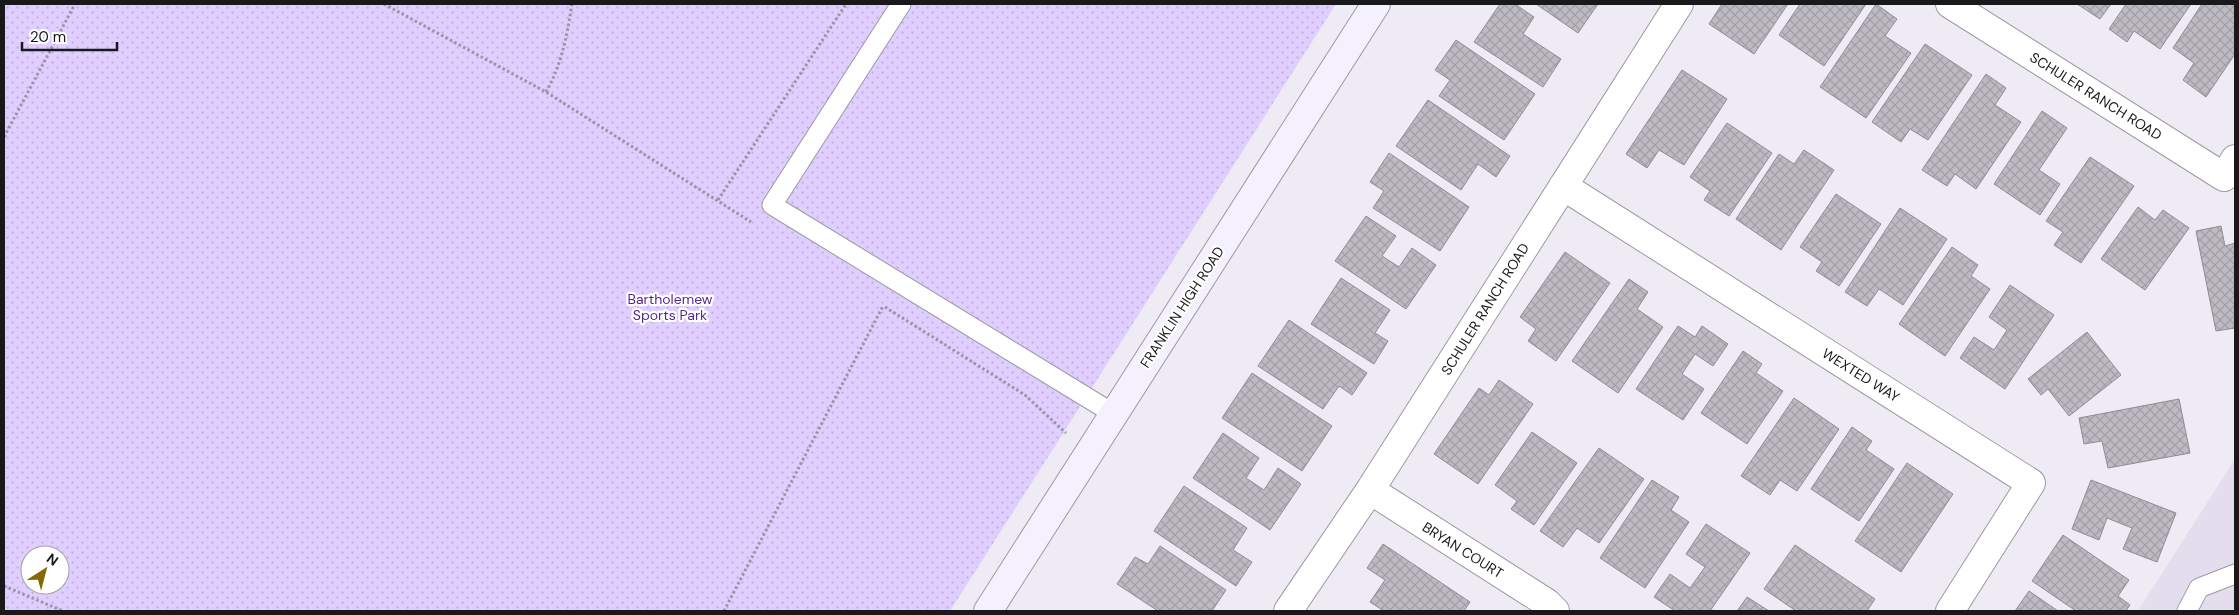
<svg xmlns="http://www.w3.org/2000/svg" width="2239" height="615" viewBox="0 0 2239 615" font-family="'DM Sans',sans-serif">
	<style>
		.built { fill: #e3ddee }
		.park { fill: url(#park-dots); fill-rule: evenodd }
		.building { fill: url(#building-cross-hatch); stroke: #8f8c95 }
		.lines { fill: none; stroke-linecap: round; stroke-linejoin: round }
		.lane-casing { stroke: #9c9aa2; stroke-width: 21 }
		.street-casing { stroke: #9c9aa2; stroke-width: 30 }
		.secondary-casing { stroke: #9c9aa2; stroke-width: 30 }
		.path { stroke: #99979e; stroke-width: 3; stroke-dasharray: 2.5 2.5; stroke-linecap: butt }
		.lane { stroke: #fff; stroke-width: 19 }
		.street { stroke: #fff; stroke-width: 28 }
		.secondary { stroke: #f4f0fd; stroke-width: 28 }
		.labels { text-anchor: middle; dominant-baseline: central; stroke-width: 4.5; stroke-linejoin: round; paint-order: stroke }
		.street-label { font-size: 14px; fill: #19181b; stroke: #fff }
		.park-label { font-size: 14px; fill: #562a8b; stroke: #fff }
	</style>
	<defs>
		<pattern id="park-dots" width="8" height="8" patternUnits="userSpaceOnUse" patternTransform="scale(1.25)"><rect width="8" height="8" fill="#dfceff"/><path d="M2 2h.1M6 6h.1" fill="none" stroke="#bfb0da" stroke-width="1.8" stroke-linecap="round"/></pattern>
		<pattern id="building-cross-hatch" width="8" height="8" patternUnits="userSpaceOnUse" patternTransform="scale(1.25)"><rect width="8" height="8" fill="#bdbac3"/><path d="M0 0l8 8M0 8l8-8" fill="none" stroke="#a29fa7"/></pattern>
	</defs>
	<rect width="100%" height="100%" fill="#eeebf4"/>
	<path class="built" d="M2235,459V611H2138Z"/>
	<path class="park" d="M4,4H1336L950,611H4ZM30,555H60V585H30Z"/>
	<path class="building" d="M1500,4H1515L1534,17L1523,34L1561,59L1543,87L1474,42Z
		M1536,4H1598L1578,33Z
		M1722,4H1788L1754,54L1709,24Z
		M1800,4H1866L1824,66L1779,35Z
		M1876,4L1897,19L1885,36L1911,53L1866,118L1820,87Z
		M2077,4H2111L2100,19Z
		M2126,4H2191L2160,49L2134,31L2127,42L2109,29Z
		M2202,4H2235V54L2206,97L2183,80L2194,63L2173,48Z
		M1456,40L1535,94L1504,140L1439,96L1450,80L1435,70Z
		M1925,44L1972,75L1928,140L1910,129L1901,142L1872,122Z
		M1682,70L1727,99L1684,165L1659,150L1647,168L1626,154Z
		M1986,74L2006,88L1995,105L2021,122L1976,189L1955,174L1947,186L1922,170Z
		M1428,100L1510,156L1496,177L1478,164L1461,190L1396,146Z
		M2042,111L2067,128L2039,170L2060,184L2040,215L1994,184Z
		M1727,123L1772,153L1729,216L1704,200L1710,191L1690,177Z
		M1804,150L1834,170L1781,250L1736,219L1779,154L1794,164Z
		M1389,153L1469,207L1440,251L1373,208L1384,191L1370,182Z
		M2090,157L2134,186L2081,263L2054,245L2063,232L2046,221Z
		M1836,194L1881,224L1839,286L1816,271L1822,262L1800,247Z
		M2138,207L2155,220L2163,210L2189,228L2145,290L2101,259Z
		M1900,208L1947,239L1903,305L1879,289L1867,306L1845,292Z
		M1366,216L1396,236L1382,256L1399,267L1412,248L1436,265L1406,309L1335,261Z
		M2221,226L2225,246L2235,243V328L2216,331L2196,231Z
		M1952,247L1978,265L1971,276L1990,289L1945,356L1899,324Z
		M1565,252L1610,283L1556,361L1528,341L1536,329L1520,317Z
		M1341,278L1390,310L1375,333L1388,341L1374,364L1311,324Z
		M1629,279L1648,292L1637,309L1663,327L1618,393L1572,361Z
		M2010,285L2054,315L2005,389L1960,358L1974,337L1994,350L2007,330L1989,317Z
		M1289,320L1367,373L1352,395L1339,386L1323,409L1258,366Z
		M1678,326L1695,337L1702,326L1728,344L1713,366L1695,354L1682,374L1704,389L1683,420L1636,389Z
		M2087,332L2121,375L2069,416L2048,389L2041,395L2028,379Z
		M1743,351L1762,364L1756,373L1783,391L1747,444L1701,413Z
		M1252,373L1332,426L1302,471L1222,418Z
		M1499,380L1533,404L1478,484L1434,454L1479,388L1489,395Z
		M1794,398L1839,429L1797,491L1780,480L1770,495L1741,476Z
		M2179,399L2190,453L2108,468L2102,441L2084,444L2079,418Z
		M1852,427L1872,441L1866,450L1894,469L1859,521L1811,489Z
		M1532,432L1577,463L1534,525L1511,509L1517,501L1495,485Z
		M1223,433L1259,458L1246,478L1264,490L1278,468L1301,484L1270,530L1193,478Z
		M1599,448L1644,479L1599,543L1577,528L1563,547L1540,531Z
		M1907,463L1953,494L1901,572L1855,541Z
		M1652,480L1679,497L1671,510L1689,522L1645,588L1600,558Z
		M2091,480L2176,513L2157,562L2123,549L2132,528L2107,518L2099,540L2072,529Z
		M1184,486L1247,528L1233,550L1252,562L1236,586L1154,531Z
		M1706,524L1750,553L1710,611H1675L1654,597L1670,574L1690,588L1705,567L1686,554Z
		M2063,535L2129,580L2118,596L2130,605L2126,611H2076L2032,581Z
		M1383,544L1470,602L1464,611H1384L1370,602L1385,580L1367,568Z
		M1795,545L1875,599L1867,611H1796L1764,589Z
		M1160,546L1226,590L1212,611H1158L1117,584L1135,557L1148,564Z
		M2029,591L2058,611H2015Z
		M1747,597L1769,611H1737Z"/>
	<g class="lines">
		<defs>
			<path id="lane" d="M901,4L772,205L1114,414
				M2187,611L2199,588L2235,574"/>
			<path id="street" d="M1950,4L2224,177L2235,159
				M1563,186L2031,483L1950,611
				M1370,490L1547,603L1555,611
				M1288,611L1370,490L1679,4"/>
			<path id="secondary" d="M988,611L1376,4"/>
		</defs>
		<use href="#lane" class="lane-casing"/>
		<use href="#street" class="street-casing"/>
		<use href="#secondary" class="secondary-casing"/>
		<path class="path" d="M384,4L546,92L751,222
			M546,92C562,64 567,35 572,4
			M4,137L75,4
			M718,200L846,4
			M885,307L1025,395L1066,433
			M4,586L63,611
			M724,611L883,306"/>
		<use href="#lane" class="lane"/>
		<use href="#street" class="street"/>
		<use href="#secondary" class="secondary"/>
	</g>
	<g class="labels">
		<g class="street-label">
			<text transform="translate(2096 96) rotate(32)">SCHULER RANCH ROAD</text>
			<text transform="translate(1182 307) rotate(-57)">FRANKLIN HIGH ROAD</text>
			<text transform="translate(1485 309) rotate(-58)">SCHULER RANCH ROAD</text>
			<text transform="translate(1861 375) rotate(32)">WEXTED WAY</text>
			<text transform="translate(1463 550) rotate(32)">BRYAN COURT</text>
		</g>
		<g class="park-label">
			<text x="670" y="299">Bartholemew<tspan x="670" dy="16">Sports Park</tspan></text>
		</g>
	</g>
	<rect width="2239" height="615" fill="none" stroke="#19181b" stroke-width="10"/>
	<g transform="translate(45 570) rotate(36)"><circle r="24" fill="#ffffff" stroke="#a3a3a4"/>
	<path d="M0-4L9 19L0 12L-9 19Z" fill="#846902"/>
	<text y="-8" font-size="14" font-weight="bold" text-anchor="middle" fill="#19181b">N</text>
	</g>
	<path d="M22 42v8h95v-8" fill="none" stroke="#19181b" stroke-width="2.5"/>
	<text x="30" y="42" font-size="15" fill="#19181b" stroke="#ffffff" stroke-width="4" paint-order="stroke">20 m</text>
</svg>
